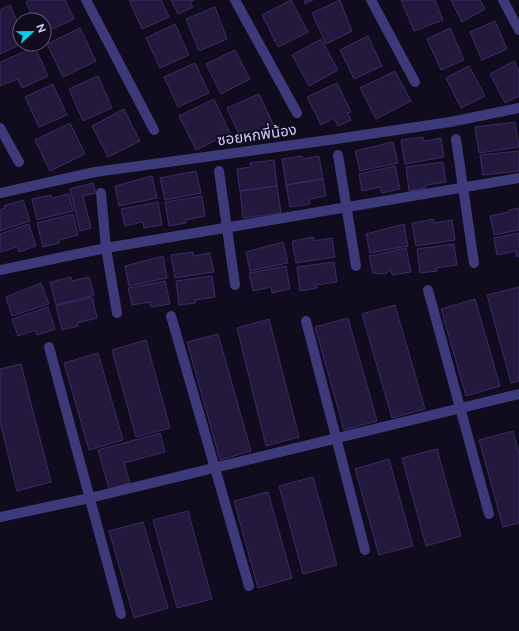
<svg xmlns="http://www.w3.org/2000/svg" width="519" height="631" viewBox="0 0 519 631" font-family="Figtree,'Noto Sans Thai',sans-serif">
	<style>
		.building { fill: #22193d; stroke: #3a2c68 }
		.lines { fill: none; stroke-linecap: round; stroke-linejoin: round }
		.street { stroke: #3e397a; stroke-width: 10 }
		.labels { text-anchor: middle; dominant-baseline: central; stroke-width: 4; stroke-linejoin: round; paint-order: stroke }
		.street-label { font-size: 15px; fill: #d2cafd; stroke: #100c1d }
	</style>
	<rect width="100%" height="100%" fill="#100c1d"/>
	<path class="building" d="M29,0H65L74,19L44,33V20H34L26,2Z
		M129,0H161L169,17L142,29Z
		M171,0H194L190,2L193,7L178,14Z
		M291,0L308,32L278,47L262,15Z
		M304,0H313L305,4Z
		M340,0L352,31L326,44L312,13Z
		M401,0H435L443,20L414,31Z
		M451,0H480L485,9L462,22Z
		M10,5L20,28L21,44L0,54V10Z
		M215,7L227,39L199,51L186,19Z
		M495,21L507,49L482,60L470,32Z
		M175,24L189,55L160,68L146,38Z
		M80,28L96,61L63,77L47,44Z
		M450,28L464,60L441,70L427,39Z
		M368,36L382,66L354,79L340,50Z
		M321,39L338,70L309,86L292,55Z
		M35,47L48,76L22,88L18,79L0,86V62Z
		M235,50L250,79L221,94L206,64Z
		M514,61L519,72V96L505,103L490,74Z
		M195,63L209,93L178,107L164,77Z
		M469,66L485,96L461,108L446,78Z
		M395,71L411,101L376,119L360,88Z
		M98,76L112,108L83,121L69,89Z
		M337,83L351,112L347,113L351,120L338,126L334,118L321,125L307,97Z
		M53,84L67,115L39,127L25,97Z
		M259,94L274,126L242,141L227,108Z
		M214,99L230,133L196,150L179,116Z
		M124,109L140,141L108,157L92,126Z
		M515,122L519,147L479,153L475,127Z
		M70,123L85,154L50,171L35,140Z
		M423,137L424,141L441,138L444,157L405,164L401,140Z
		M393,142L398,163L360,171L355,151Z
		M519,151V171L483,175L480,155Z
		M302,156L303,159L319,156L323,179L286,185L282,159Z
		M274,160L277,186L240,191L237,169L251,167L250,163Z
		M443,162L446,182L426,185V188L409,191L406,167Z
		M395,166L400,189L382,193L380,187L362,191L359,174Z
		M196,171L201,193L165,200L160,178Z
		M152,176L157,198L119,206L115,186Z
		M323,179L326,196L309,199L310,204L290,207L286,185Z
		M93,183L96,193L83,196L91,228L80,231L70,189Z
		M277,186L281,213L243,218L240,191Z
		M69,194L73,211L37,220L32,199L51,195L52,198Z
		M202,196L205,216L185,220L186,223L169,226L165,202Z
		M23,200L30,221L0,231V210L5,208L4,206Z
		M158,202L162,225L144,228L143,222L125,226L121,209Z
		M519,208V230L494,235L490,216L509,212V210Z
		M73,214L78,235L59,240V243L43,247L37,223Z
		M434,219V223L452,220L455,240L416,246L412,223Z
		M29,224L36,246L19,252L17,247L0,252V234Z
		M404,224L408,246L370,253L366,234Z
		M519,233V256L517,257L515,251L497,255L494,238Z
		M314,237V241L332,238L335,257L296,263L292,241Z
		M283,242L288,263L250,271L246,252Z
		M454,244L457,265L436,268L437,271L420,273L417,249Z
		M406,248L411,272L392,275L391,270L385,274L373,273L369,256Z
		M193,252V256L210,253L214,272L175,278L171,255Z
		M163,256L167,278L129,286L125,266Z
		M334,262L337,282L316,285L317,288L300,291L297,267Z
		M286,266L290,289L272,293L271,287L253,291L249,273Z
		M212,276L215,297L195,300L196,303L179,305L176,281Z
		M71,277L72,281L89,277L94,295L56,305L50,282Z
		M165,281L170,304L151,307L150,302L132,305L128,288Z
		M41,283L49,304L12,316L6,297Z
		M519,287V381L511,383L487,295Z
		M92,297L97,318L77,323L78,326L62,330L56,306Z
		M475,299L500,386L466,396L441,309Z
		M395,305L425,409L392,418L362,314Z
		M48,307L55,329L37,335L35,330L18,336L12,319Z
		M348,318L377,421L344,430L315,327Z
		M269,319L299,437L266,446L237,328Z
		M218,334L251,451L220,460L187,342Z
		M146,340L170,428L136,437L112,350Z
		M98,353L123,440L89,450L64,363Z
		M21,364L51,482L17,491L0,422V369Z
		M513,431L519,453V523L503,527L479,440Z
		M160,433L165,452L124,463L130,483L109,489L98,450Z
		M437,449L461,536L426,546L402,458Z
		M389,459L413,546L379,555L355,469Z
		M313,477L337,565L303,574L279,486Z
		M268,492L292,578L258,588L234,501Z
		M188,511L212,599L177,608L153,520Z
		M143,522L168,608L134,618L109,531Z"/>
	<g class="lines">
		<path class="street" d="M86,0L154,130
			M235,0L297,113
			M371,0L415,82
			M503,0L519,30
			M0,128L19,162
			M456,139L474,263
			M338,155L356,266
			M219,171L235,285
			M0,193L95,172L336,139L450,122L519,108
			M101,193L106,248L117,313
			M0,270L106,248L519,178
			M428,290L489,514
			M171,316L249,586
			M306,321L365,550
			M49,347L121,614
			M0,517L90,498L519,394"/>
	</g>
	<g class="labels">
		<g class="street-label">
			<text transform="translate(257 135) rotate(-8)">ซอยหกพี่น้อง</text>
		</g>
	</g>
	<g transform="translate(32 32) rotate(68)"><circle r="19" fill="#100c1d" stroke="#5e5877"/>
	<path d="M0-3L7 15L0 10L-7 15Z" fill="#0acbe9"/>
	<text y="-6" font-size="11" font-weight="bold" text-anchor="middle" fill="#d2cafd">N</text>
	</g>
</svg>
